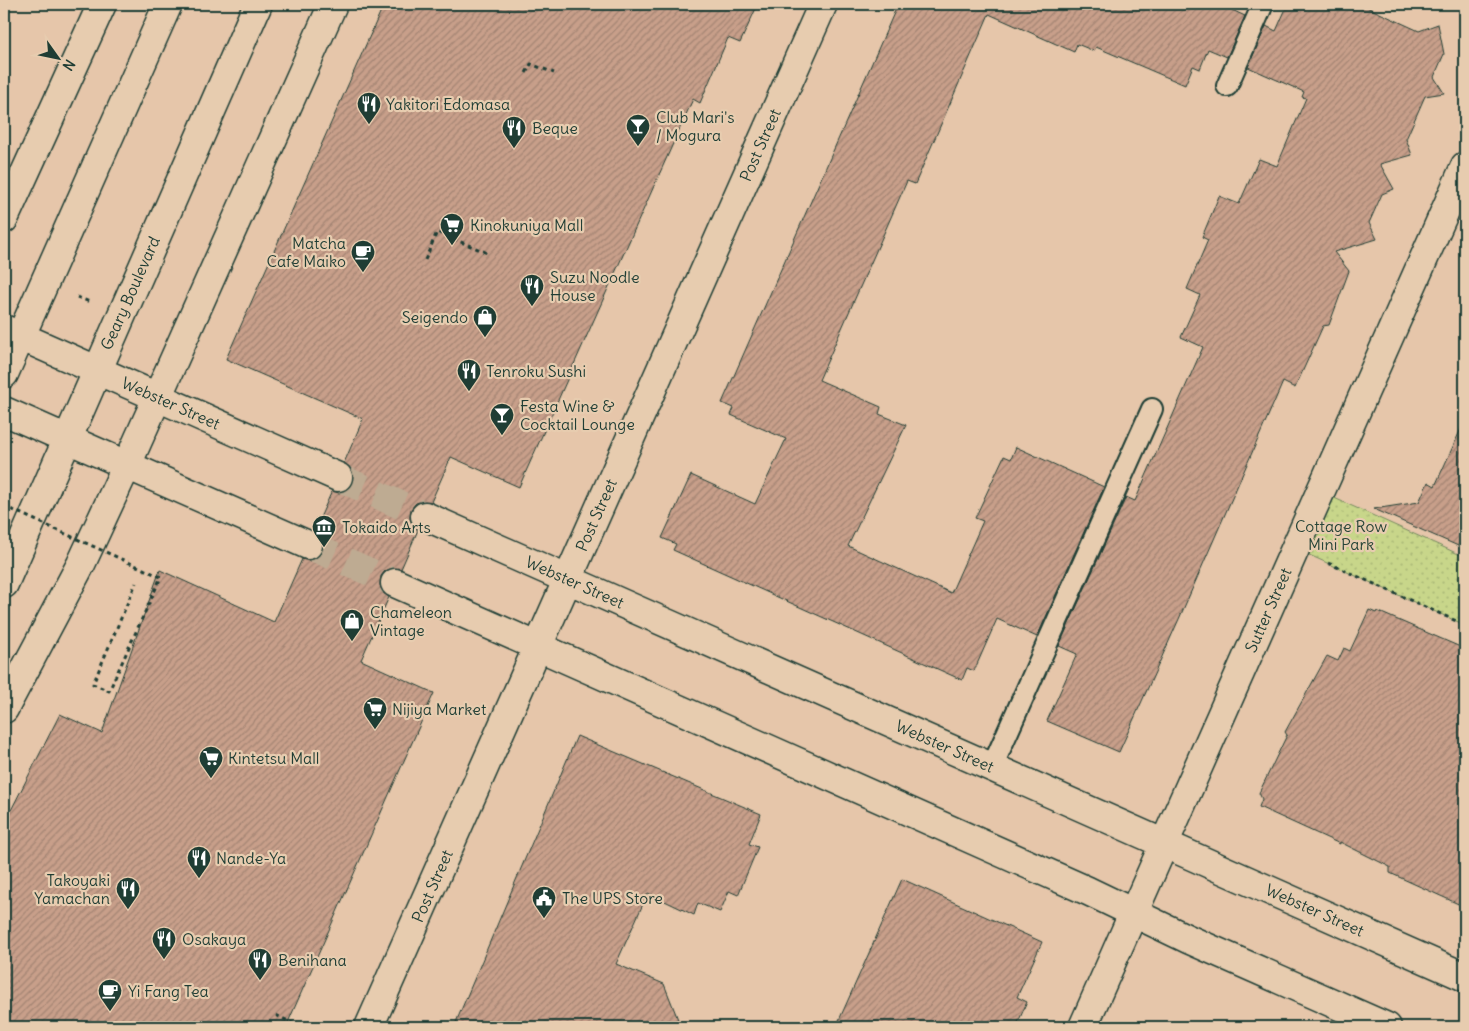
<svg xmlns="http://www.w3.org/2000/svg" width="1469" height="1031" viewBox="0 0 1469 1031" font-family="Delius,sans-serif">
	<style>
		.park { fill: url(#park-dots); stroke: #748a5f }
		.building { fill: url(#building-hatch); stroke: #1f3d34 }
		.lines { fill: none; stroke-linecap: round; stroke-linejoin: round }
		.secondary-tunnel { stroke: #beab92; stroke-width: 28; stroke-dasharray: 28 14; stroke-linecap: butt }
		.lane-casing { stroke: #1f3d34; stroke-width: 24 }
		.street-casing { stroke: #1f3d34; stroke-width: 31 }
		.secondary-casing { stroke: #1f3d34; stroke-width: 31 }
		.primary-casing { stroke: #1f3d34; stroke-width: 31 }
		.path { stroke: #1f3d34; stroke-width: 3; stroke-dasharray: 4 4; stroke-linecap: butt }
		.lane { stroke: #e7ccaf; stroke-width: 20 }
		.street { stroke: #e7ccaf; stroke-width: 28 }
		.secondary { stroke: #e7ccaf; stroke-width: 28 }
		.primary { stroke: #e7ccaf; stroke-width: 28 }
		.path-bridge { stroke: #1f3d34; stroke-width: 3; stroke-dasharray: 4 4; stroke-linecap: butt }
		.labels { text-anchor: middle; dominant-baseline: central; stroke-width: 4.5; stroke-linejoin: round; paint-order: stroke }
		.poi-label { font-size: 16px; fill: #1f3d34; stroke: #e7ccaf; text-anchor: start }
		.street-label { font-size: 16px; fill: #1f3d34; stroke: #e7ccaf }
		.park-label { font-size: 16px; fill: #274538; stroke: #e7ccaf }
	</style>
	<defs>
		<pattern id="park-dots" width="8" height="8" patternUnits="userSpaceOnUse" patternTransform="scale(1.25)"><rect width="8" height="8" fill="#c8d68a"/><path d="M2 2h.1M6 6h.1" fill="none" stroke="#abb978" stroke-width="1.8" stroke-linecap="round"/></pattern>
		<pattern id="building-hatch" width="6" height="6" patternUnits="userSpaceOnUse" patternTransform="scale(1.25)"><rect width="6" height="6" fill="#c89f8a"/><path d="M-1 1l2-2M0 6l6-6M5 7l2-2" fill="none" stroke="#a28372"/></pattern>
	</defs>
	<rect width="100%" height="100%" fill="#e6c6aa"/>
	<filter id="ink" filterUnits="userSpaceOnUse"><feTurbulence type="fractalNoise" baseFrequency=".02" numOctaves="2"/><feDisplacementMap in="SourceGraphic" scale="10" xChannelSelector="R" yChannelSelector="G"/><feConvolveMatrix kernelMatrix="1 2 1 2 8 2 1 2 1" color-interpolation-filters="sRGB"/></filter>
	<g filter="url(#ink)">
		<path class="park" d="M1321,492L1465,557V625L1296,549Z"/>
		<path class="building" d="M384,4H758L740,43L728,38L700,103L693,99L519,487L451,457L431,502L423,501L416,503L411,509L410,518L413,526L418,530L401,569L393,568L385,571L381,576L380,585L383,593L389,597L361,660L434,693L286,1027H4V824L60,714L102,733L160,570L274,622L302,559L309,561L317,558L322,551L324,544L321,536L314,531L332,491L339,493L347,490L352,483L353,475L351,468L344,463L363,419L226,359Z
			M898,4H1219L1245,16L1227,57L1208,49L1200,69L1193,66L1185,85L1096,47L1094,51L1077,44L1074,52L989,14L915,184L907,181L819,380L881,407L879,414L906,425L848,546L951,593L983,521L975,518L1004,456L1011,459L1016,447L1104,487L1037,637L997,619L974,671L967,668L962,680L673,550L676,544L662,538L691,475L755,504L786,439L731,415L734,408L722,403Z
			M1288,4H1360L1419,31L1438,24L1444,54L1434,77L1444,93L1425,96L1406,139L1412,155L1380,164L1394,189L1382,194L1369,223L1377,239L1334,252L1349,271L1329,325L1323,326L1295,388L1283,382L1179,619L1119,752L1047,721L1077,654L1059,646L1126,497L1135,501L1203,347L1181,337L1200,295L1187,289L1208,240L1202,237L1219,196L1239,204L1259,159L1277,166L1306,98L1302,97L1304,92L1248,67L1266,26L1276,31Z
			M1465,420V549L1374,509L1419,502L1428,482L1435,486Z
			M1369,610L1376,613L1377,611L1465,649V907L1390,873V867L1340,842V844L1259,807L1262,799L1259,793L1287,735L1285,732L1327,656L1338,661L1344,648L1350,651Z
			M577,736L761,814L749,844L758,847L738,895L729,891L720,912L698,903L694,915L648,893L616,964L664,984L681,1027H454Z
			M902,879L1042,942L1017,997L1027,1002L1016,1027H836Z"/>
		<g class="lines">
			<path class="secondary-tunnel" d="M338,477L425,516
				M308,545L395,583"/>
			<defs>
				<path id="lane" d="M1227,86L1263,4
					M992,767L1152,409"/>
				<path id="street" d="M1164,844L1465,166"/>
				<path id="secondary" d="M4,219L102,4
					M4,329L338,477
					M4,411L308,545
					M127,465L333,4
					M425,516L1465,977
					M395,583L1088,891L1188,939L1387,1027
					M369,1027L823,4
					M1083,1027L1164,844"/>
				<path id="primary" d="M4,374L168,4
					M4,584L258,4
					M4,709L81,564L127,465"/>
			</defs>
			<use href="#lane" class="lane-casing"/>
			<use href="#street" class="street-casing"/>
			<use href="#secondary" class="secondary-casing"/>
			<use href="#primary" class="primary-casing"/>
			<path class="path" d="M526,73L531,64L554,73
				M425,260L437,232L490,254
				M77,297L90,302
				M1328,563L1465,625
				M276,1015L300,1027"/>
			<use href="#lane" class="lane"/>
			<use href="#street" class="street"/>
			<use href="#secondary" class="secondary"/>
			<use href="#primary" class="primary"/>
			<path class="path-bridge" d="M4,506L161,577L109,691L93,684L136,583"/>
		</g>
	</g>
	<defs>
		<symbol id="restaurant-pin" viewBox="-11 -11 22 30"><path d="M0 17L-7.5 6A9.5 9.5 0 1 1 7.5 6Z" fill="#1f3d34" stroke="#e7ccaf"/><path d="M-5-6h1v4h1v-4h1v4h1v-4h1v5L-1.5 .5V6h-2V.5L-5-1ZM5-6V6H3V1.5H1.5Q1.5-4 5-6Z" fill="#fff"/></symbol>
		<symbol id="bar-pin" viewBox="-11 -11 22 30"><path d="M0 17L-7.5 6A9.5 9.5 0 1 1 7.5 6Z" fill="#1f3d34" stroke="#e7ccaf"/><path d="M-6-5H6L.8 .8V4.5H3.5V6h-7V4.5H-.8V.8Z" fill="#fff"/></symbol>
		<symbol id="supermarket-pin" viewBox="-11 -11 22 30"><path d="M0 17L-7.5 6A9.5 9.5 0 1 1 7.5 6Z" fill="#1f3d34" stroke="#e7ccaf"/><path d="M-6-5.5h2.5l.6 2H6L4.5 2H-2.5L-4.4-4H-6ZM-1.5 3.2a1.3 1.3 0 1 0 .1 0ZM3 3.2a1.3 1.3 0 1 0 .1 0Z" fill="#fff"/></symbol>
		<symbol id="cafe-pin" viewBox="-11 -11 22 30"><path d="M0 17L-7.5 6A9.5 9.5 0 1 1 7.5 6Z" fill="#1f3d34" stroke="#e7ccaf"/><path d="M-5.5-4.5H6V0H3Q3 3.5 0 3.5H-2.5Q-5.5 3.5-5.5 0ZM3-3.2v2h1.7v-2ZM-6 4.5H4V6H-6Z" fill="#fff"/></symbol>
		<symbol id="shop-pin" viewBox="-11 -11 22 30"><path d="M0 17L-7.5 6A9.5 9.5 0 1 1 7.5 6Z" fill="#1f3d34" stroke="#e7ccaf"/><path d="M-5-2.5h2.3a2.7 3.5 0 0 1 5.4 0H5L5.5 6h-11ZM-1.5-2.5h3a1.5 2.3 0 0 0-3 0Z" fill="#fff"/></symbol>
		<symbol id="museum-pin" viewBox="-11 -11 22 30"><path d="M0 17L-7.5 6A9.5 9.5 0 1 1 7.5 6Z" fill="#1f3d34" stroke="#e7ccaf"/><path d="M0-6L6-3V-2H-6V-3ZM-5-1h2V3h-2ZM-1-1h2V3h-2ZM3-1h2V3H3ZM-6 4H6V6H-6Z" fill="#fff"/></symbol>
		<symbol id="civic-pin" viewBox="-11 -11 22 30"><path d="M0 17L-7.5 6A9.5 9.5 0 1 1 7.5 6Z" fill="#1f3d34" stroke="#e7ccaf"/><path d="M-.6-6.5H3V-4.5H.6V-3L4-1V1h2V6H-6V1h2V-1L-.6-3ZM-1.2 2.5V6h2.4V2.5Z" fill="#fff"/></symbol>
	</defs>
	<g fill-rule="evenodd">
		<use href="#restaurant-pin" x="355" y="90" width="28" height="38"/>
		<use href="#bar-pin" x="624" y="112" width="28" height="38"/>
		<use href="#restaurant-pin" x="500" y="114" width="28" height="38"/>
		<use href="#supermarket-pin" x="438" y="211" width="28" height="38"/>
		<use href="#cafe-pin" x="349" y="238" width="28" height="38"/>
		<use href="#restaurant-pin" x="518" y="272" width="28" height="38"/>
		<use href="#shop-pin" x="471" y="303" width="28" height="38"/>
		<use href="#restaurant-pin" x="455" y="357" width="28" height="38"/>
		<use href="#bar-pin" x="488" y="401" width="28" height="38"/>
		<use href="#museum-pin" x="310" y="513" width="28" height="38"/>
		<use href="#shop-pin" x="338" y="607" width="28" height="38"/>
		<use href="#supermarket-pin" x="361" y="695" width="28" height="38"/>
		<use href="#supermarket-pin" x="197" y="744" width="28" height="38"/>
		<use href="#restaurant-pin" x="185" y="844" width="28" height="38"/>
		<use href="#restaurant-pin" x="114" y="875" width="28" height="38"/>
		<use href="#civic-pin" x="530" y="884" width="28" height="38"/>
		<use href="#restaurant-pin" x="150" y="925" width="28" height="38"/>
		<use href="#restaurant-pin" x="246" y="946" width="28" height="38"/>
		<use href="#cafe-pin" x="96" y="977" width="28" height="38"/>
	</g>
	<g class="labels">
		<g class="poi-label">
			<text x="386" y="104">Yakitori Edomasa</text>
			<text x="656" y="117">Club Mari's<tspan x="656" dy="18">/ Mogura</tspan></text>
			<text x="532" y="128">Beque</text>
			<text x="470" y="225">Kinokuniya Mall</text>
			<text x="346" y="243" text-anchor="end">Matcha<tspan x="346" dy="18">Cafe Maiko</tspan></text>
			<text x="550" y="277">Suzu Noodle<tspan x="550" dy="18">House</tspan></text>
			<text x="468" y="317" text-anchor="end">Seigendo</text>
			<text x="486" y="371">Tenroku Sushi</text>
			<text x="520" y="406">Festa Wine &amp;<tspan x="520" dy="18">Cocktail Lounge</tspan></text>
			<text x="342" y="527">Tokaido Arts</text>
			<text x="370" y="612">Chameleon<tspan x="370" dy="18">Vintage</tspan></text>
			<text x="392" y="709">Nijiya Market</text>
			<text x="228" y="758">Kintetsu Mall</text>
			<text x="216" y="858">Nande-Ya</text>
			<text x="110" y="880" text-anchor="end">Takoyaki<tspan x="110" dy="18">Yamachan</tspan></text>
			<text x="562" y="898">The UPS Store</text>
			<text x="182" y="939">Osakaya</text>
			<text x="278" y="960">Benihana</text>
			<text x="128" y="991">Yi Fang Tea</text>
		</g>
		<g class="street-label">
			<text transform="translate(760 145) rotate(-66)">Post Street</text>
			<text transform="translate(130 293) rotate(-66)">Geary Boulevard</text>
			<text transform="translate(171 403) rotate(24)">Webster Street</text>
			<text transform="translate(596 515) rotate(-66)">Post Street</text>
			<text transform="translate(575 582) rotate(24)">Webster Street</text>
			<text transform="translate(1268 610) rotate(-66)">Sutter Street</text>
			<text transform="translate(945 746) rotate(24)">Webster Street</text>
			<text transform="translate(432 886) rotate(-66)">Post Street</text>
			<text transform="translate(1315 910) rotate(24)">Webster Street</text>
		</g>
		<g class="park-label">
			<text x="1341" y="526">Cottage Row<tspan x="1341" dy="18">Mini Park</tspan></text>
		</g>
	</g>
	<rect width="1469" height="1031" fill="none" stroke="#e7ccaf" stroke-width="20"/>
	<rect x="10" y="10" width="1449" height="1011" fill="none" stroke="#1f3d34" stroke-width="2" filter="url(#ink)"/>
	<g transform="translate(58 58) rotate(123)" stroke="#e7ccaf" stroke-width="4" paint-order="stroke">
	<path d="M0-4L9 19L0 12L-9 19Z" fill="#1f3d34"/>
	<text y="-8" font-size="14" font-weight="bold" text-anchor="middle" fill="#1f3d34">N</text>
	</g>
</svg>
